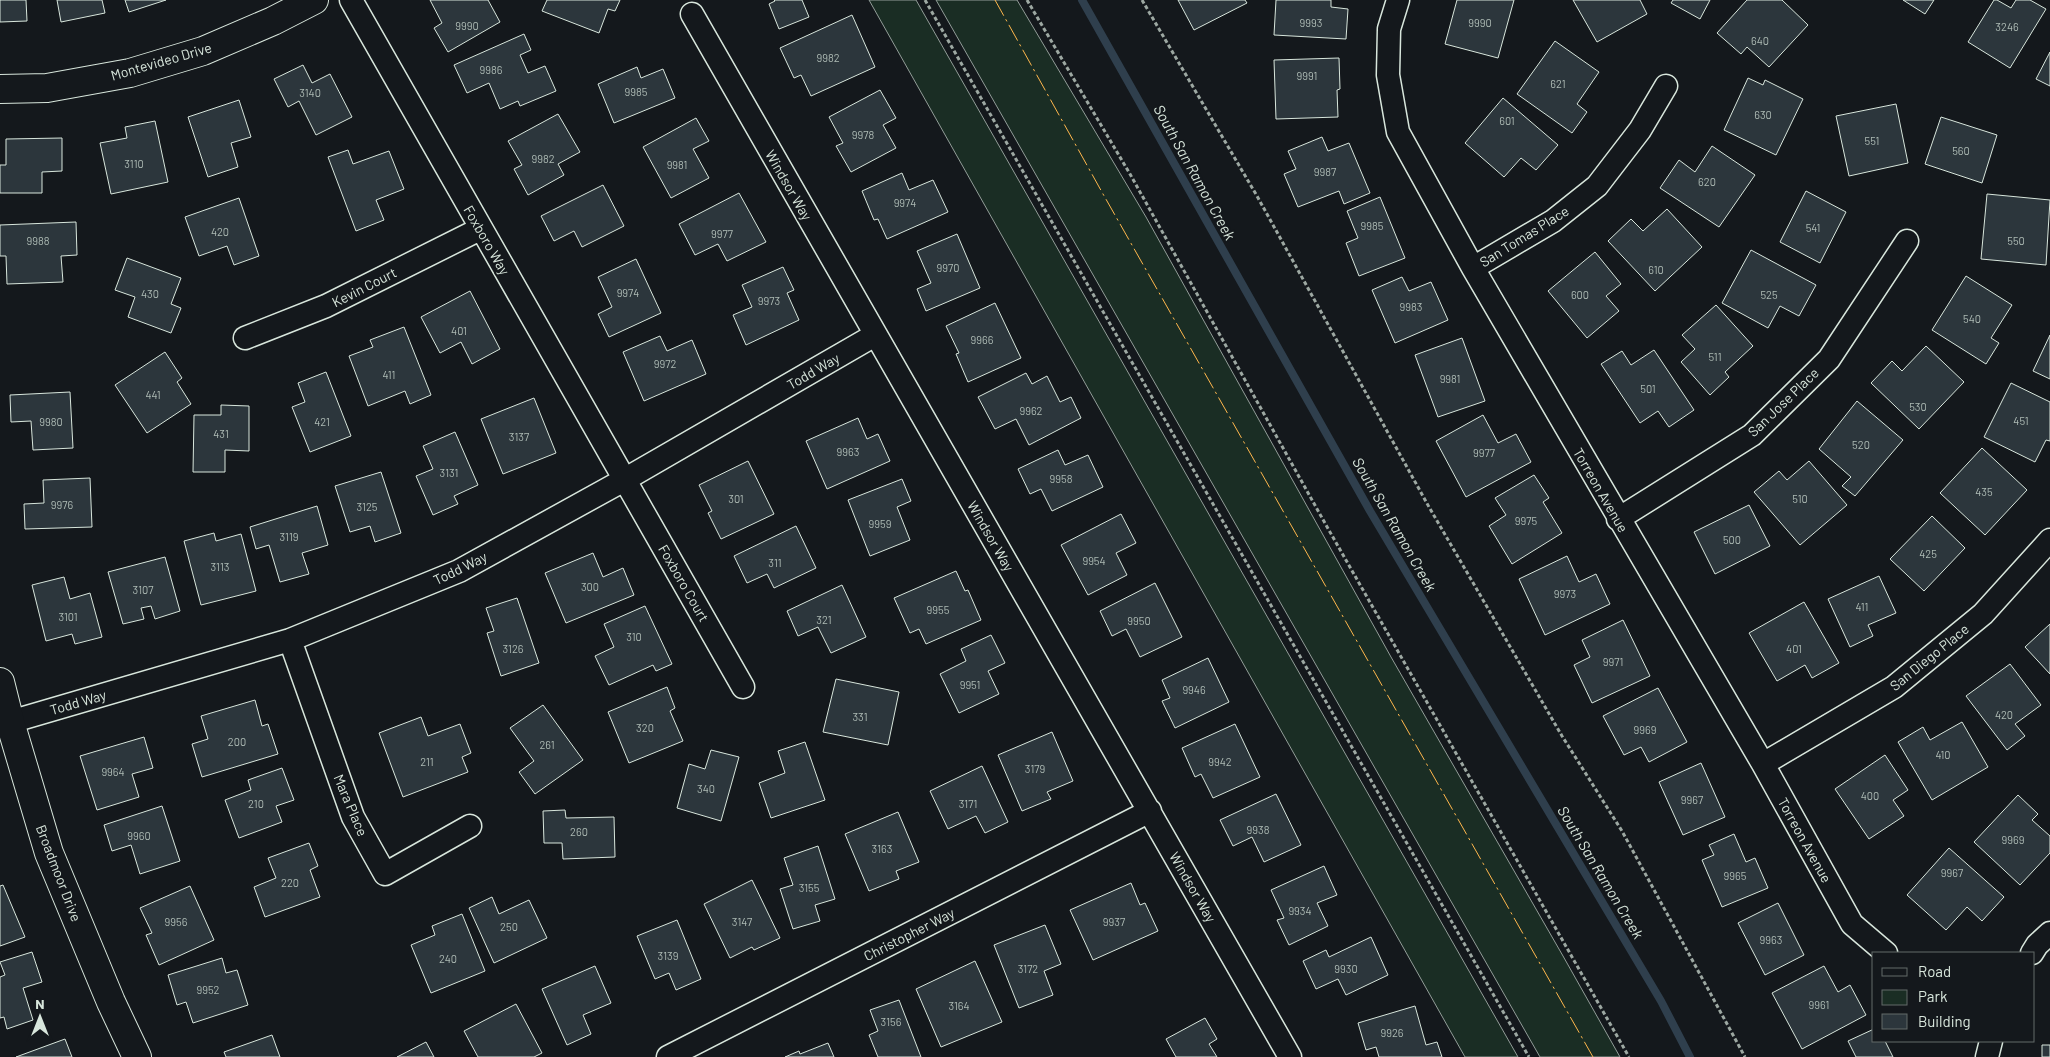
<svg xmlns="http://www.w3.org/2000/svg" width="2050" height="1057" viewBox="0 0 2050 1057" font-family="Barlow,sans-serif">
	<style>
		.green { fill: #1a2d24; stroke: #939e99 }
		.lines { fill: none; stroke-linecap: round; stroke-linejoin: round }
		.stream { stroke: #2f3f4d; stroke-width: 8 }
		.building { fill: #2c363c; stroke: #d8e6dc }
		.minor-casing { stroke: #d8e6dc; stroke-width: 25 }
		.tertiary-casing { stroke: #d8e6dc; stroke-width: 30 }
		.path { stroke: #9da8a2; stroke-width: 3; stroke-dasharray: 4 2.5; stroke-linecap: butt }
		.minor { stroke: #14181c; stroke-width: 22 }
		.tertiary { stroke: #14181c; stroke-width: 28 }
		.power { stroke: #ffb74d; stroke-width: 1; stroke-dasharray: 18 4 2.5 4; stroke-linecap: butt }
		.labels { text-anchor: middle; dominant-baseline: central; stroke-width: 4; stroke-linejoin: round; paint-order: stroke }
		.number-label { font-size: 11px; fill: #adbab4 }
		.street-label { font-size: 14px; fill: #d8e6dc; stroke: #14181c }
		.water-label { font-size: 15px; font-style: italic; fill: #d8e6dc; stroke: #14181c }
	</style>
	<rect width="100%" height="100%" fill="#14181c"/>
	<path class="green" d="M869,0H916L1518,1057H1465Z
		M936,0H1017L1146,217L1391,657L1563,956L1620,1057H1540Z"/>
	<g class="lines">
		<path class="stream" d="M1082,0L1370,511L1661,1001L1690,1057"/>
	</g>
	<path class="building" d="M0,0H26L27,21L0,22Z
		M57,0H102L105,13L61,22Z
		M125,0H166L129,12Z
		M430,0H488L500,22L448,52L434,28L442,23Z
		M547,0H620L615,11L608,9L599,33L542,11Z
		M774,0H802L809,17L779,29L769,4L775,1Z
		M1178,0H1245L1247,3L1194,30Z
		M1276,0H1331V7L1348,9L1346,39L1274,35Z
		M1457,0H1514L1498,58L1445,44Z
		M1573,0H1640L1647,14L1597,42Z
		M1673,0H1710L1700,19L1671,3Z
		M1747,0H1782L1808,25L1769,67L1747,47L1741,54L1717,33Z
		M1903,0H1934L1925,14Z
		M1994,0H1997L2011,8L2016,0H2030L2046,9L2010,68L1968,42Z
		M852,15L875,67L811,96L801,75L794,78L780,48Z
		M524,34L531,50L520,55L528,73L545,66L556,91L520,106L518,101L500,109L489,83L467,93L454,65Z
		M1555,41L1599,72L1577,104L1587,112L1572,133L1517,94Z
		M2050,52V86L2036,79Z
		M1339,58L1340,89L1337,90L1338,117L1276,119L1274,60Z
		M303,65L312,83L330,74L352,117L316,135L299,101L288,107L274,79Z
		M637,67L641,78L663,69L675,98L614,123L598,84Z
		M1748,78L1763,85L1765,80L1803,99L1776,155L1724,130Z
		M880,90L896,118L883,125L896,148L851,172L836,146L843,143L829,117Z
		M1503,98L1558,145L1536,170L1521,158L1504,177L1465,143Z
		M239,100L251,137L231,143L238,167L208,177L188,117Z
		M1896,104L1908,163L1849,176L1836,116Z
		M558,114L580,152L558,164L564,175L528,195L514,169L522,165L508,141Z
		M1941,117L1997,135L1982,183L1925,164Z
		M696,118L709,141L693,149L709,178L671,198L643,147Z
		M155,121L168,182L111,194L100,143L127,138L125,127Z
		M1322,137L1328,151L1349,143L1370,193L1344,204L1339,191L1298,207L1284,174L1296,169L1288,151Z
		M62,138V171L42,172V193H0V165H6V139Z
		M1712,146L1755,175L1719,227L1660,188L1679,160L1695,172Z
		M348,150L353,164L389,151L404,189L376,200L384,220L356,231L328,157Z
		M902,173L909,190L933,180L948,212L887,239L878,219L874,220L862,191Z
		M603,185L624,226L582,247L574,231L554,241L541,216Z
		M1806,191L1846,212L1820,263L1780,242Z
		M739,193L766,242L727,261L718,244L695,255L679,224Z
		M1987,194L2050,200L2046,265L1981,259Z
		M1380,197L1405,258L1359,276L1346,243L1358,238L1347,211Z
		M239,198L259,256L234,265L227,246L199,256L185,217Z
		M1667,209L1702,247L1655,291L1608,241L1631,219L1643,231Z
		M76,222L77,255L61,256L63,282L7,284L6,256H0V225Z
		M957,234L980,288L926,311L917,289L931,283L917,251Z
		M1751,250L1816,285L1799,316L1780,306L1768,328L1722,303Z
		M1595,252L1621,284L1606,296L1619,311L1587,338L1548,291Z
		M127,258L181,278L171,304L181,308L171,333L128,317L135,297L115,290Z
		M636,259L661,313L609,337L598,314L612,307L598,277Z
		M783,267L794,290L787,293L799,320L746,345L733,315L752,307L742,285Z
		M1966,276L2012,305L1991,338L1999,343L1986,364L1932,330Z
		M1402,277L1409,291L1431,282L1448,320L1395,343L1372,290Z
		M470,291L500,349L472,364L461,342L440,353L421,317Z
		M995,303L1021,358L968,382L956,354L959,353L946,326Z
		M1716,305L1753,346L1725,372L1729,377L1710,395L1681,362L1695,349L1682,335Z
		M404,327L431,395L410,404L405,391L368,406L349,356L373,347L370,340Z
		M2050,335V379L2033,371Z
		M660,336L667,351L692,340L706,374L644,401L623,352Z
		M1462,338L1485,401L1438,417L1415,355Z
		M1926,346L1964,382L1919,429L1871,383L1892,361L1902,371Z
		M1654,350L1694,410L1669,427L1658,411L1640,423L1601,364L1622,351L1631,365Z
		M165,352L182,378L177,382L191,404L147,433L115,385Z
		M326,372L351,436L310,452L292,407L305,402L298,383Z
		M1026,373L1032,384L1047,376L1060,402L1071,397L1081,418L1029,445L1016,419L995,429L978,397Z
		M2011,383L2050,402V441L2046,440L2035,462L1984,437Z
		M70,392L73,448L33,450L31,421L11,422L10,395Z
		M534,398L556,453L503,474L481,419Z
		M1857,401L1903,440L1855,496L1842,486L1851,477L1819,449Z
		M221,405L249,406V451L225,450V472H193L194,415H221Z
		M1483,415L1498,443L1516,434L1531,462L1466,497L1436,441Z
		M858,418L867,439L878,434L890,461L827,489L806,441Z
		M455,432L478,485L454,496L458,504L433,515L416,476L433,469L423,446Z
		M1982,448L2027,490L1985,535L1940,493Z
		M1058,450L1065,465L1088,455L1103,487L1052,511L1041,489L1030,494L1018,469Z
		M748,461L774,514L721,539L708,513L712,511L699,485Z
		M1809,461L1847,505L1800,545L1754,492L1779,471L1787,480Z
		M381,472L401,533L375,542L370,526L350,532L335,486Z
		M1534,475L1549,498L1543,502L1562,533L1512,564L1489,526L1506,515L1495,498Z
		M90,478L92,527L25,529L24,504L44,503L43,480Z
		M902,479L911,501L897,507L910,540L870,556L848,500Z
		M1749,505L1770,546L1715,574L1694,532Z
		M317,506L328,545L302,553L309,574L280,582L269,545L256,549L250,527Z
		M1121,514L1136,543L1116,553L1127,575L1088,595L1061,545Z
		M1932,516L1965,548L1924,591L1890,559Z
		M796,526L816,568L774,588L767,574L747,583L734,556Z
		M214,533L216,541L241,534L256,591L201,605L184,541Z
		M593,553L603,577L623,568L634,595L566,623L545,573Z
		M1567,556L1579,582L1596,574L1610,604L1545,635L1519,579Z
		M165,557L180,611L155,619L151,606L141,608L144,619L123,624L108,572Z
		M956,571L965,591L968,590L981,620L926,644L919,629L910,633L894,598Z
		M1879,576L1896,613L1868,625L1873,636L1850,647L1828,599Z
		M64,577L70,599L90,593L102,637L75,644L72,634L46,641L32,585Z
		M1155,583L1182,637L1140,657L1126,629L1112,636L1100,611Z
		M842,585L866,637L831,653L818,627L798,636L787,611Z
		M517,598L539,663L501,676L487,633L494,631L486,608Z
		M1804,602L1839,663L1812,678L1805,665L1777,681L1749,633Z
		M645,606L672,664L656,671L653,665L609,685L595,656L614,647L604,624Z
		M1623,620L1650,676L1592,703L1574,665L1590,657L1582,640Z
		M2050,624V674L2025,647Z
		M991,635L1005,663L988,671L999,694L959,713L940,674L966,661L961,649Z
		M1208,658L1229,702L1175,728L1162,701L1170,698L1162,680Z
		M2010,664L2041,705L2015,724L2025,736L2007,750L1966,696Z
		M836,679L899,692L888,745L823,732Z
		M667,687L675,708L670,711L683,741L629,763L608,712Z
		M1658,688L1687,742L1649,762L1641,747L1624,755L1603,716Z
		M255,700L262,726L268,724L278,754L202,777L192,744L208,739L201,716Z
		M543,705L583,760L535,794L519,772L534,761L510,728Z
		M421,717L428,736L460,724L471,753L462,757L468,772L403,797L379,733Z
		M1962,722L1988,767L1932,800L1898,742L1923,727L1930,740Z
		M1235,724L1260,777L1213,798L1201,774L1195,777L1182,748Z
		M1052,732L1073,781L1047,792L1051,799L1022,811L998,755Z
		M144,737L153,768L132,774L139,797L97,810L80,756Z
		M805,742L825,800L771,818L759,783L785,773L778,751Z
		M711,750L739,757L721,821L677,808L689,764L705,769Z
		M1885,755L1908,790L1893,800L1904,816L1869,839L1835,789Z
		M1701,763L1725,817L1683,835L1659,782Z
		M982,766L1008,822L985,833L976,816L948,829L930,791Z
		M282,768L294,800L276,806L282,822L239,838L225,800L251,790L248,780Z
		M1276,794L1301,845L1264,862L1252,837L1233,846L1220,820Z
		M2018,795L2038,814L2032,820L2050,836V853L2020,885L1974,842Z
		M162,806L180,861L140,874L131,845L112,851L104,825Z
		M565,810L566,818L614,817L615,857L563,859L562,843H544L543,811Z
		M898,812L919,862L896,871L899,879L869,891L845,834Z
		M1734,834L1746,862L1755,858L1768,888L1722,907L1702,860L1714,855L1709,845Z
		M309,843L318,866L310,870L320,897L265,917L254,887L276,878L268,858Z
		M818,846L835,899L815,905L820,921L793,929L780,889L793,885L784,858Z
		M1949,848L2004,897L1982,921L1967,907L1946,930L1907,895Z
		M1324,866L1337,895L1317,903L1328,926L1289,945L1277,920L1284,918L1271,890Z
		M752,880L780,938L754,950L752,947L730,958L704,904Z
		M1131,883L1140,905L1145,903L1158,931L1093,960L1070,910Z
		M3,885L25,937L0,946V886Z
		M190,886L214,940L159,965L146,935L152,933L140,908Z
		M492,897L499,914L529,900L547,938L494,963L469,908Z
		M1778,903L1804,955L1765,975L1738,923Z
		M462,914L485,971L431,993L411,945L435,935L432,926Z
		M677,920L701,979L676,990L669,973L655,979L637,936Z
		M1045,925L1061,964L1044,971L1053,995L1019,1008L994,945Z
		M1371,937L1388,975L1346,995L1338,979L1316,989L1303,961L1326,950L1329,957Z
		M32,952L42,982L23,988L33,1020L7,1029L4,1017L0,1018V977L5,975L0,962Z
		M222,958L226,973L237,970L248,1005L193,1023L186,1002L177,1005L168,975Z
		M975,961L1002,1022L941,1047L916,989Z
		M595,966L611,1003L583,1015L591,1034L567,1045L542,989Z
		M1824,966L1838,992L1850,985L1866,1015L1802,1049L1772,993Z
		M899,1000L921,1057H878L869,1035L878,1031L870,1010Z
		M516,1004L542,1053L534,1057H478L464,1031Z
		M1415,1006L1426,1045L1437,1042L1442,1057H1379L1376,1047L1366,1050L1358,1023Z
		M1205,1018L1217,1039L1209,1044L1217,1057H1176L1166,1039Z
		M1874,1029V1041H1885L1893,1057H1856L1848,1041Z
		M272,1035L280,1057H226L224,1052Z
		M65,1039L72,1057H16Z
		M426,1042L434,1057H397Z
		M828,1043L834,1057H785L799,1051L800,1054Z
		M2042,1045H2050V1057H2042Z"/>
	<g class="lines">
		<defs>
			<path id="minor" d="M351,0L743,687
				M1398,0L1389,29L1388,75L1398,132L1473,268L1763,764L1852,924L1886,953
				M692,14L1290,1057
				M1473,268L1553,221L1597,186L1640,130L1666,86
				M245,338L326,306L480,229
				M1618,519L1752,435L1829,359L1907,241
				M290,640L353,817L385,874L470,826
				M10,722L290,640L459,571L624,480L875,335
				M1763,764L1894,687L1983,614L2050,540
				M2032,953L2037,945L2050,933
				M668,1057L1150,811
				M1987,1057L1991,1041"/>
			<path id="tertiary" d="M0,89L47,88L130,73L203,51L273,21L314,0
				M0,682L10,722L49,853L111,1002L137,1057"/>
		</defs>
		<use href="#minor" class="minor-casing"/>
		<use href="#tertiary" class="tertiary-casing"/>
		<path class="path" d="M925,0L1529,1057
			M1027,0L1130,174L1326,525L1629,1057
			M1142,0L1257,196L1429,507L1562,736L1622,831L1745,1057"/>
		<use href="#minor" class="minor"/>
		<use href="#tertiary" class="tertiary"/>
		<path class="power" d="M995,0L1103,194L1593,1057"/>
	</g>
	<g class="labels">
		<g class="number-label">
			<text x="1311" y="22">9993</text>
			<text x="1480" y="22">9990</text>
			<text x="467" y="25">9990</text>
			<text x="2007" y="26">3246</text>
			<text x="1760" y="40">640</text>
			<text x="828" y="57">9982</text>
			<text x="491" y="69">9986</text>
			<text x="1307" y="75">9991</text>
			<text x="1558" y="83">621</text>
			<text x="636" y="91">9985</text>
			<text x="310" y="92">3140</text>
			<text x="1763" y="114">630</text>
			<text x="1507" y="120">601</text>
			<text x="863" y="134">9978</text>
			<text x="1872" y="140">551</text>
			<text x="1961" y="150">560</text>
			<text x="543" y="158">9982</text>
			<text x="134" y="163">3110</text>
			<text x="677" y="164">9981</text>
			<text x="1325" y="171">9987</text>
			<text x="1707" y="181">620</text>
			<text x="905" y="202">9974</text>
			<text x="1372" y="225">9985</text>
			<text x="1813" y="227">541</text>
			<text x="220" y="231">420</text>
			<text x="722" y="233">9977</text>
			<text x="38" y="240">9988</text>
			<text x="2016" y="240">550</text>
			<text x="948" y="267">9970</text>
			<text x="1656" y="269">610</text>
			<text x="628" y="292">9974</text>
			<text x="150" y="293">430</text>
			<text x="1580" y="294">600</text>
			<text x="1769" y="294">525</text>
			<text x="769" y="300">9973</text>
			<text x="1411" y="306">9983</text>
			<text x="1972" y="318">540</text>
			<text x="459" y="330">401</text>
			<text x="982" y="339">9966</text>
			<text x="1715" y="356">511</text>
			<text x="665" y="363">9972</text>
			<text x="389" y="374">411</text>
			<text x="1450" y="378">9981</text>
			<text x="1648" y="388">501</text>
			<text x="153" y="394">441</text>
			<text x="1918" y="406">530</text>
			<text x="1031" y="410">9962</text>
			<text x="2021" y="420">451</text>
			<text x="51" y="421">9980</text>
			<text x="322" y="421">421</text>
			<text x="221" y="433">431</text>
			<text x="519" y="436">3137</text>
			<text x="1861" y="444">520</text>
			<text x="848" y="451">9963</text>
			<text x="1484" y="452">9977</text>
			<text x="449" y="472">3131</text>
			<text x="1061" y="478">9958</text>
			<text x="1984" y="491">435</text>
			<text x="736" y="498">301</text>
			<text x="1800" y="498">510</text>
			<text x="62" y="504">9976</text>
			<text x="367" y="506">3125</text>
			<text x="1526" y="520">9975</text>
			<text x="880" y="523">9959</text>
			<text x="289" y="536">3119</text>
			<text x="1732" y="539">500</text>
			<text x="1928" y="553">425</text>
			<text x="1094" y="560">9954</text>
			<text x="775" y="562">311</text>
			<text x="220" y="566">3113</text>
			<text x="590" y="586">300</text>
			<text x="143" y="589">3107</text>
			<text x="1565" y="593">9973</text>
			<text x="1862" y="606">411</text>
			<text x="938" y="609">9955</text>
			<text x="68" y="616">3101</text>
			<text x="824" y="619">321</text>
			<text x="1139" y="620">9950</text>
			<text x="634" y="636">310</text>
			<text x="513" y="648">3126</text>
			<text x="1794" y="648">401</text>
			<text x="1613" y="661">9971</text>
			<text x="970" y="684">9951</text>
			<text x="1194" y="689">9946</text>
			<text x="2004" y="714">420</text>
			<text x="860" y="716">331</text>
			<text x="645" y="727">320</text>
			<text x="1645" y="729">9969</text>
			<text x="237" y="741">200</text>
			<text x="547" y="744">261</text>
			<text x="1943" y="754">410</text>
			<text x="427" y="761">211</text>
			<text x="1220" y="761">9942</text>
			<text x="1035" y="768">3179</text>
			<text x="113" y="771">9964</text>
			<text x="706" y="788">340</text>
			<text x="1870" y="795">400</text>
			<text x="1692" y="799">9967</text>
			<text x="256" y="803">210</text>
			<text x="968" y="803">3171</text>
			<text x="1258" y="829">9938</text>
			<text x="579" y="831">260</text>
			<text x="139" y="835">9960</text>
			<text x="2013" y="839">9969</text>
			<text x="882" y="848">3163</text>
			<text x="1952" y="872">9967</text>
			<text x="1735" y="875">9965</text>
			<text x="290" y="882">220</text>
			<text x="809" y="887">3155</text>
			<text x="1300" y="910">9934</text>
			<text x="176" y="921">9956</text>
			<text x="742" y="921">3147</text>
			<text x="1114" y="921">9937</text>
			<text x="509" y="926">250</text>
			<text x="1771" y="939">9963</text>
			<text x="668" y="955">3139</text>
			<text x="448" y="958">240</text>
			<text x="1028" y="968">3172</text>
			<text x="1346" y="968">9930</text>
			<text x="208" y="989">9952</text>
			<text x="1819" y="1004">9961</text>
			<text x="959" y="1005">3164</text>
			<text x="891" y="1021">3156</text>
			<text x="1392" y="1032">9926</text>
		</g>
		<g class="street-label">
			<text transform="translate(161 61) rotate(-16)">Montevideo Drive</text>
			<text transform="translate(789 185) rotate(60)">Windsor Way</text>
			<text transform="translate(1524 236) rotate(-32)">San Tomas Place</text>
			<text transform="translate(487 240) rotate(60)">Foxboro Way</text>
			<text transform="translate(364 287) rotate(-27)">Kevin Court</text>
			<text transform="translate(813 371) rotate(-30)">Todd Way</text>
			<text transform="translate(1783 402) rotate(-44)">San Jose Place</text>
			<text transform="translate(1601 490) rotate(60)">Torreon Avenue</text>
			<text transform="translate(991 536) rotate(60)">Windsor Way</text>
			<text transform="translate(460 568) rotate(-26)">Todd Way</text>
			<text transform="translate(684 583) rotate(60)">Foxboro Court</text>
			<text transform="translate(1929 657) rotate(-39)">San Diego Place</text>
			<text transform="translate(78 702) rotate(-16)">Todd Way</text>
			<text transform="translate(351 805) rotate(67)">Mara Place</text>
			<text transform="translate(1805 840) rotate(61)">Torreon Avenue</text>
			<text transform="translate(59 873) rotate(69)">Broadmoor Drive</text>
			<text transform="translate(1193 887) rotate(60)">Windsor Way</text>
			<text transform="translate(909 934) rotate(-27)">Christopher Way</text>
		</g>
		<g class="water-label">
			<text transform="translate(1195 172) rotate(61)">South San Ramon Creek</text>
			<text transform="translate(1395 524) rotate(60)">South San Ramon Creek</text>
			<text transform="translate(1601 872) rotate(59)">South San Ramon Creek</text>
		</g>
	</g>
	<rect x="1872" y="952" width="162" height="90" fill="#14181c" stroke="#626a69"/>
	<rect x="1882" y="968" width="25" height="8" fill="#14181c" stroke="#626a69"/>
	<text x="1918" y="977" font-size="15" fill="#d8e6dc">Road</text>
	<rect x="1882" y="990" width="25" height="15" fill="#1a2d24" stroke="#626a69"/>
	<text x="1918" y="1002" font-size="15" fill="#d8e6dc">Park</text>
	<rect x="1882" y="1014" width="25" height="15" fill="#2c363c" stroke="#626a69"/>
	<text x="1918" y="1027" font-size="15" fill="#d8e6dc">Building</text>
	<g transform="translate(40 1017)" stroke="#14181c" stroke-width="4" paint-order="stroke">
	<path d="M0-4L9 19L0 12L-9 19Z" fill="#d8e6dc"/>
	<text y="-8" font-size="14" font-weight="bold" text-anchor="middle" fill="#d8e6dc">N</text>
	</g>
</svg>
